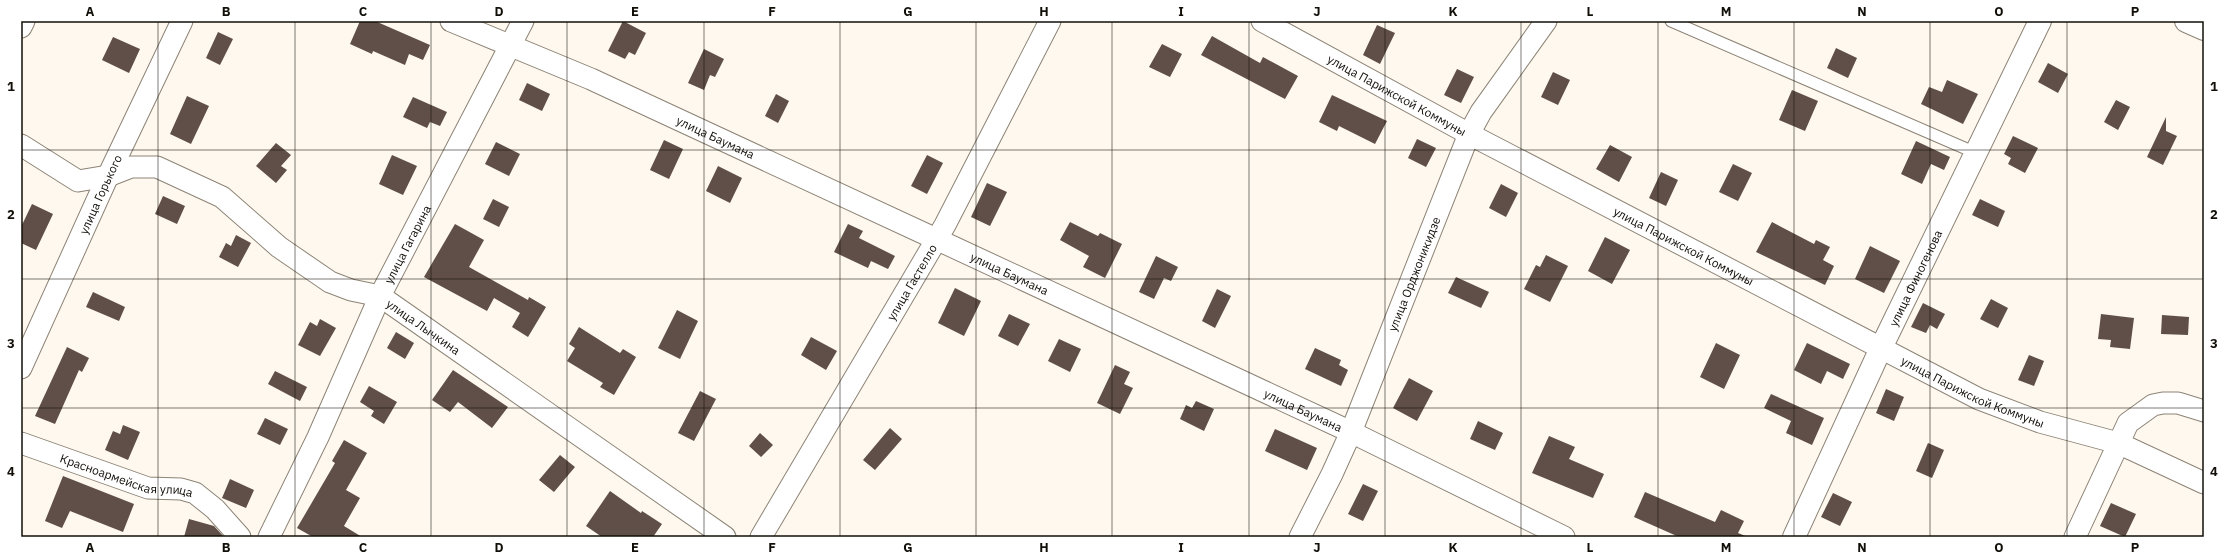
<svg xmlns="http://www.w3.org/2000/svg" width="2225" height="558" viewBox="0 0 2225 558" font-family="'IBM Plex Sans',sans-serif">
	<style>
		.building { fill: #5f4f48 }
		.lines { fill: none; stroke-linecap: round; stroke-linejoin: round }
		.lane-casing { stroke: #8d8476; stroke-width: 13 }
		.street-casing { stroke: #8d8476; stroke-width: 23 }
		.secondary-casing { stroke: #8d8476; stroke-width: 24 }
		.lane { stroke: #fff; stroke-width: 11 }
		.street { stroke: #fff; stroke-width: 21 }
		.secondary { stroke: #fff; stroke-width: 22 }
		.grid { fill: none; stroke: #120f09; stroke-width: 1; stroke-opacity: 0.55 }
		.labels { text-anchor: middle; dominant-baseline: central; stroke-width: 4; stroke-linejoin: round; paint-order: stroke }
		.street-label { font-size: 12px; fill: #120f09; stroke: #fff }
		.neatline { fill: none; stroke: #120f09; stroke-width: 1.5 }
		.grid-label { font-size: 13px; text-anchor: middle; font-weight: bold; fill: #120f09 }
	</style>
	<rect width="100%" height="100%" fill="#fef8ef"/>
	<path class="building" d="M360,21H375L430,45L423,60L409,54L405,65L373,51L372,54L350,44Z
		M623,21L646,33L635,55L629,52L625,59L608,51Z
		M1377,25L1395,33L1380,64L1363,55Z
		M218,32L233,39L220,65L206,58Z
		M1212,36L1260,63L1263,57L1298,76L1285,99L1201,55Z
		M113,37L140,49L129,73L102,60Z
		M1162,44L1182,54L1170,77L1149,67Z
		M1836,48L1857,58L1848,78L1827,68Z
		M704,49L724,59L715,77L710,75L704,90L688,83Z
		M2048,63L2068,74L2058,93L2038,82Z
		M1457,69L1474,77L1461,103L1444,95Z
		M1553,72L1570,80L1558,105L1541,97Z
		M1947,80L1978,94L1963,124L1921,104L1929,87L1942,92Z
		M527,83L550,94L542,111L519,100Z
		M1792,90L1818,101L1805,131L1779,120Z
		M776,94L789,101L778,123L765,116Z
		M1332,95L1387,121L1375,144L1339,126L1337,131L1319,122Z
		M187,96L209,106L191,144L170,134Z
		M413,97L447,112L440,126L430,122L427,128L403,117Z
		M2116,100L2130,107L2118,130L2104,122Z
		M2166,117V131L2177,136L2163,165L2147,157Z
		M2013,136L2038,148L2025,173L2008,164L2011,158L2004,154Z
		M1417,139L1436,148L1426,167L1408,158Z
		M664,140L683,149L669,179L650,170Z
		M1916,141L1950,157L1944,170L1931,164L1922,184L1901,174Z
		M496,142L520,154L509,176L485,164Z
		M276,143L291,155L281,166L287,170L276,183L256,166Z
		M1610,145L1632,157L1619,182L1596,169Z
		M392,155L417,166L403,195L379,184Z
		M927,155L943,163L927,194L911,186Z
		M1733,164L1752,173L1738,201L1719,192Z
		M718,166L742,178L730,203L706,191Z
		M1661,172L1678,180L1666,206L1649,198Z
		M987,183L1007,192L990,226L971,217Z
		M1501,184L1518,193L1506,217L1489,208Z
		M163,196L185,206L177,224L155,214Z
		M493,199L509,207L499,227L483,219Z
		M1980,199L2005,211L1998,227L1972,215Z
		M32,204L53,214L36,250L21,243V227Z
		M1070,222L1098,236L1100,233L1122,244L1105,278L1083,267L1089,256L1060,240Z
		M1772,222L1814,244L1816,240L1830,247L1823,260L1834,266L1825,285L1756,252Z
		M455,224L484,240L469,267L528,300L529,297L546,307L528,337L512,327L520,313L494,298L487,311L424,277Z
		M848,224L863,231L859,238L895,256L888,269L871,261L868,268L834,252Z
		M236,235L251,243L238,267L219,257L226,243L231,246Z
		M1605,237L1630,250L1612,284L1588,271Z
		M1870,246L1900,261L1884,293L1855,279Z
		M1546,255L1568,266L1550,302L1524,289L1536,265L1540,267Z
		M1156,256L1178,267L1171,281L1164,278L1154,299L1139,292Z
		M1456,277L1489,292L1481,308L1448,293Z
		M955,288L981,301L964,336L938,323Z
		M1217,289L1231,296L1215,328L1202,321Z
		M93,292L125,307L119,321L86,307Z
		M1991,299L2008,308L1998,328L1980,319Z
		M1923,303L1945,314L1937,329L1930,325L1926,333L1911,327Z
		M677,310L698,321L680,359L658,348Z
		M1009,314L1030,324L1018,346L998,336Z
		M2101,314L2134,318L2130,349L2110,347L2111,340L2098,339Z
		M2162,315L2189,317L2188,335L2161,334Z
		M320,319L336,328L320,356L298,345L310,322L317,326Z
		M579,327L620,353L623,349L636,357L614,395L600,387L603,383L567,361L575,348L569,344Z
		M396,332L414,343L405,359L387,348Z
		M811,337L837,351L826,370L801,355Z
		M1059,339L1081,349L1070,372L1048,361Z
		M1716,343L1740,355L1724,389L1700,377Z
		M1807,343L1850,364L1843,379L1827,371L1821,384L1794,370Z
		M67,347L89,358L82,372L79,370L55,424L35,416Z
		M1315,348L1341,360L1339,365L1348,370L1341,386L1305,369Z
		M2029,355L2044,361L2034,386L2018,380Z
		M1115,365L1130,372L1124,384L1133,388L1120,414L1097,403Z
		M453,370L508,407L492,428L458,402L450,412L432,400Z
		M275,371L307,387L300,401L268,384Z
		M1409,378L1433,391L1417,421L1393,408Z
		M369,386L397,402L384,424L371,416L374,411L360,402Z
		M1886,389L1904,397L1894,421L1876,413Z
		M700,391L716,399L694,441L678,433Z
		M1771,394L1824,418L1812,445L1786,433L1791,421L1764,408Z
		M1196,401L1214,409L1204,431L1180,419L1186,405L1192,408Z
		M265,418L288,429L280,445L257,434Z
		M1478,421L1503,433L1495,450L1470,439Z
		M123,425L140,432L128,460L105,450L113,431L120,434Z
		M890,428L902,439L875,470L863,460Z
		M1275,429L1317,448L1307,470L1265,451Z
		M760,433L773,445L761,457L749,446Z
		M1549,436L1575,447L1569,459L1604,474L1593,498L1532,473Z
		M344,440L367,453L346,490L360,498L344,526L362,537H313L297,528L335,463L332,461Z
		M1928,443L1944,450L1932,478L1916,471Z
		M560,455L575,467L554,492L539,480Z
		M63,476L134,504L123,532L70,511L62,528L45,521Z
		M230,479L254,490L246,508L222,498Z
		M1363,484L1378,491L1363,521L1348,514Z
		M610,491L641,513L642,511L662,524L653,537H602L586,526Z
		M1645,492L1715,522L1721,510L1744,521L1738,533L1748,537H1679L1634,517Z
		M1833,493L1852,502L1840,526L1821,517Z
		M2111,503L2136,514L2125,537L2100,526Z
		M189,519L214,526L224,537H184Z"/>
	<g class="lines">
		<defs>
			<path id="lane" d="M1671,21L1976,153"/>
			<g id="street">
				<path id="s1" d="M451,21L591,79L936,239L1351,432L1564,537"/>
				<path id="s2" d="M1262,21L1469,134L1979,399L2040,422L2118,443L2204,483"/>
				<path d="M21,27L24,21"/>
				<path id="s3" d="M21,145L78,181L108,176L131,167H157L222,197L279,247L330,282L351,290L380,296L725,537"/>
				<path id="s4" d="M21,368L108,176L182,21"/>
				<path id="s5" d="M21,443L148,488L181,489L195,493L215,509L240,537"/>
				<path id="s6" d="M269,537L318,437L380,296L523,21"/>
				<path id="s7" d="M761,537L945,225L1050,21"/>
				<path id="s8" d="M1300,537L1332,474L1351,432L1469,134L1481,112L1546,21"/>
				<path d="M2075,537L2128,423L2153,405L2163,403H2178L2204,411"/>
			</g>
			<g id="secondary">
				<path d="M2186,21L2204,29"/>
				<path id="s9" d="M1794,537L1881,348L2040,21"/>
			</g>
		</defs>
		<use href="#lane" class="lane-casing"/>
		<use href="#street" class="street-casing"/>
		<use href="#secondary" class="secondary-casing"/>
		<use href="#lane" class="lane"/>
		<use href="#street" class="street"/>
		<use href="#secondary" class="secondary"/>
	</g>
	<path class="grid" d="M158,21V537M295,21V537M431,21V537M567,21V537M704,21V537M840,21V537M976,21V537M1112,21V537M1249,21V537M1385,21V537M1521,21V537M1658,21V537M1794,21V537M1930,21V537M2067,21V537M21,150H2204M21,279H2204M21,408H2204"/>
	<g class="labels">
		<g class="street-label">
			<text stroke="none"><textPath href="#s2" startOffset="154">улица Парижской Коммуны</textPath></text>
			<text stroke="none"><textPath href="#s1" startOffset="289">улица Баумана</textPath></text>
			<text stroke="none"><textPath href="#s4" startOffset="191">улица Горького</textPath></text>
			<text stroke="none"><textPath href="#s6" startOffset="324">улица Гагарина</textPath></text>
			<text stroke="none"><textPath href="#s2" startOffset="478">улица Парижской Коммуны</textPath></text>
			<text stroke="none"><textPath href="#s1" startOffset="613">улица Баумана</textPath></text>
			<text stroke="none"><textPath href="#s8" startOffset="287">улица Орджоникидзе</textPath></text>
			<text stroke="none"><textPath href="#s9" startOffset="286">улица Финогенова</textPath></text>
			<text stroke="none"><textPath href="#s7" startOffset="296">улица Гастелло</textPath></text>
			<text stroke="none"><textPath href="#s3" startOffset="463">улица Лычкина</textPath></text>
			<text stroke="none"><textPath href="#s2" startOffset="802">улица Парижской Коммуны</textPath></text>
			<text stroke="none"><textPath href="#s1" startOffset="937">улица Баумана</textPath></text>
			<text stroke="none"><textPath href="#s5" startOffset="111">Красноармейская улица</textPath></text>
		</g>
	</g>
	<rect width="2225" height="558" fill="none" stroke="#ffffff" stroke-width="44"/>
	<rect x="22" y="22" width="2181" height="514" class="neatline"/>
	<g class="grid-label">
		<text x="90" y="16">A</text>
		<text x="226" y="16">B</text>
		<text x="363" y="16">C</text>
		<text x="499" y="16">D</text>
		<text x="635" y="16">E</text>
		<text x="772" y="16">F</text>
		<text x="908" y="16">G</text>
		<text x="1044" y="16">H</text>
		<text x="1181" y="16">I</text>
		<text x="1317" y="16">J</text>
		<text x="1453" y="16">K</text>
		<text x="1590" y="16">L</text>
		<text x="1726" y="16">M</text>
		<text x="1862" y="16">N</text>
		<text x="1999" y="16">O</text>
		<text x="2135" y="16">P</text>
		<text x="11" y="91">1</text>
		<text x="2214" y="91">1</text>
		<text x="11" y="219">2</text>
		<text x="2214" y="219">2</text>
		<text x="11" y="348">3</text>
		<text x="2214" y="348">3</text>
		<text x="11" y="476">4</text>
		<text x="2214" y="476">4</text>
		<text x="90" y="552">A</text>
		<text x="226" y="552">B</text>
		<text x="363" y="552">C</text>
		<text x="499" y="552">D</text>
		<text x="635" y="552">E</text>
		<text x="772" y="552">F</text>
		<text x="908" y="552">G</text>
		<text x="1044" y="552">H</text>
		<text x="1181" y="552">I</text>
		<text x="1317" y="552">J</text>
		<text x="1453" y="552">K</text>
		<text x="1590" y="552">L</text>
		<text x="1726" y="552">M</text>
		<text x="1862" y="552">N</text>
		<text x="1999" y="552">O</text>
		<text x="2135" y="552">P</text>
	</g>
</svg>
